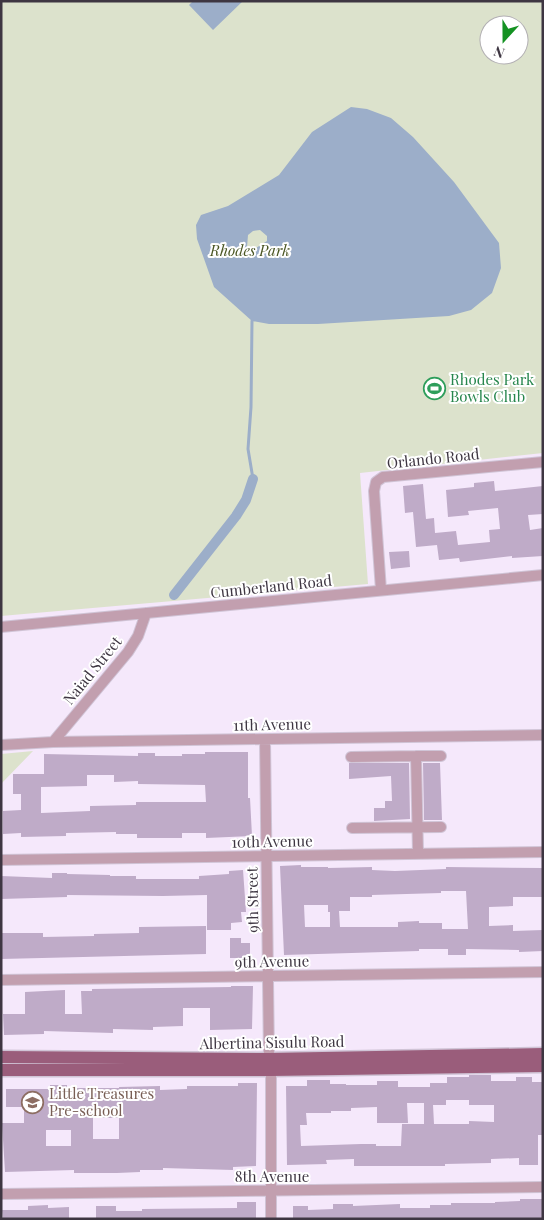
<svg xmlns="http://www.w3.org/2000/svg" width="544" height="1220" viewBox="0 0 544 1220" font-family="'Playfair Display',serif">
	<style>
		.green { fill: #dce2cc; fill-rule: evenodd }
		.water { fill: #9caec9; fill-rule: evenodd }
		.lines { fill: none; stroke-linecap: round; stroke-linejoin: round }
		.stream { stroke: #9caec9; stroke-width: 3 }
		.canal { stroke: #9caec9; stroke-width: 10 }
		.building { fill: #bfabc8; fill-rule: evenodd }
		.minor-casing { stroke: #d0c4d6; stroke-width: 12 }
		.major-casing { stroke: #d0c4d6; stroke-width: 15 }
		.minor { stroke: #c29faf; stroke-width: 10 }
		.major { stroke: #9a5d7b; stroke-width: 12 }
		.labels { text-anchor: middle; dominant-baseline: central; stroke-width: 4; stroke-linejoin: round; paint-order: stroke }
		.park-label { font-size: 15px; font-style: italic; fill: #495522; stroke: #fff }
		.leisure-label { font-size: 15px; fill: #27864d; stroke: #fff; text-anchor: start }
		.street-label { font-size: 15px; fill: #3e3642; stroke: #fff }
		.education-label { font-size: 15px; fill: #785e54; stroke: #fff; text-anchor: start }
	</style>
	<rect width="100%" height="100%" fill="#f5e8fb"/>
	<path class="green" d="M1,1H543V453L360,473L368,584L1,616ZM489,25H519V55H489Z
		M33,751L1,784V754Z"/>
	<path class="water" d="M193,1H243L213,30L189,5Z
		M351,107L367,109L391,118L413,137L454,182L499,243L501,268L492,293L471,310L449,316L318,324H269L252,321L214,287L197,239L196,225L201,215L228,206L279,175L312,132ZM260,230L267,236V241L256,248L247,247L248,235L253,231Z"/>
	<g class="lines">
		<path class="stream" d="M252,321L251,407L248,449L253,479"/>
		<path class="canal" d="M174,595L236,516L246,500L253,479"/>
	</g>
	<path class="building" d="M494,481L495,491L543,486V514L528,515L530,530L543,528V556L512,558V556L460,562L459,558L439,560L437,545L416,547L413,512L405,513L403,486L423,484L426,519L434,518L435,533L456,531L458,545L490,542L489,530L500,529L498,508L468,511L469,515L448,517L446,490L474,487V483Z
		M409,551L410,567L391,569L389,552Z
		M205,752H248V798H250L252,836L206,838V833H182V838H137V834H116V832L66,833V836L21,837V833L3,834V811L21,810V794H13V774H44V754L138,756V753H155V756H182V754H205ZM87,775H114V782L138,781V784L205,785L206,802H136V805L90,806V811L41,813V787L87,786Z
		M349,763H409L410,819L374,821V808H385V801H392L391,776L349,779Z
		M423,763H440L442,820H424Z
		M301,865V867H328V868L372,867V870L395,871L446,869V867L543,868V897H513V906L489,907V926L513,925V931L543,930V951L519,952V950L466,949V955H448V949H419V951L284,955L280,866ZM441,891H466L468,929H442V923H419V921L398,922V927H340L339,911H350V897H372V895L441,893ZM304,905H328V912H330V927H305Z
		M243,870L246,912H241L242,922L231,923V930H207V895L163,896L67,895V897L1,899V876L52,878V873H67V874L110,875V876H136V879H199V876L229,874V871Z
		M206,926V954L1,959V933H43V937L94,936V934L139,933V927Z
		M230,938H241V943H250V958H230Z
		M231,986H253L252,1029L210,1030V1008H183V1026L153,1027V1030L113,1029V1033L44,1031V1034L4,1035L3,1014H25V992L65,990V1014H82L81,991H92V989L231,987Z
		M469,1075H491V1081H516V1077H532V1082H543V1135H538V1165H519V1158L491,1159V1163L445,1164V1166H354V1159L326,1160L327,1164L287,1165L286,1086H307V1080H330V1084H346V1085H377V1081H398V1087H430V1083H447V1077H469ZM446,1100H469V1105H494V1122L469,1121V1124H434L433,1105H446ZM407,1103H424V1124H402L401,1146H376V1144H361L301,1146L300,1125H307L306,1113H331V1111H351V1108L377,1107V1123H408Z
		M238,1083H257L256,1166L233,1167V1170L163,1168V1170H140V1172L117,1173H74V1170L5,1172L2,1123H24V1107H6V1089H50V1085H67V1088H119V1087L160,1086V1090L187,1089V1086H238ZM93,1118H119V1139H93ZM46,1130H71V1146H46Z
		M520,1199H543V1219H293V1206H308V1210L333,1209V1204H353V1206L400,1204V1208H430V1205H451V1203H495V1202L520,1201Z
		M237,1202H256V1219H96V1206H116V1211H142V1209L237,1208Z
		M48,1205V1208L69,1207V1219H3L2,1210H28V1206Z"/>
	<g class="lines">
		<defs>
			<path id="minor" d="M381,590L374,491L376,482L383,477L543,462
				M1,627L543,575
				M265,740L269,1059
				M53,742L128,652L138,636L146,613
				M1,745L53,742L543,735
				M351,757L416,756
				M352,828L441,827
				M418,853L416,756H441
				M1,860L543,852
				M1,980L543,972
				M271,1070V1219
				M1,1194L543,1187"/>
			<path id="major" d="M1,1057L269,1059L543,1054
				M1,1070H271L543,1066"/>
		</defs>
		<use href="#minor" class="minor-casing"/>
		<use href="#major" class="major-casing"/>
		<use href="#minor" class="minor"/>
		<use href="#major" class="major"/>
	</g>
	<defs>
		<symbol id="stadium-ring" viewBox="-11 -11 22 22"><circle r="9.5" fill="#fff" stroke="#2e9e5b" stroke-width="1.5"/><path d="M0-5a6.5 5 0 1 0 0 10a6.5 5 0 1 0 0-10ZM-3.5-1.8h7v3.6h-7Z" fill="#2e9e5b"/></symbol>
		<symbol id="school-ring" viewBox="-11 -11 22 22"><circle r="9.5" fill="#fff" stroke="#8d6e63" stroke-width="1.5"/><path d="M0-5L7-2L0 1L-7-2ZM-4 1L0 2.5L4 1V4Q0 6-4 4Z" fill="#8d6e63"/></symbol>
	</defs>
	<g fill-rule="evenodd">
		<use href="#stadium-ring" x="422" y="376" width="25" height="25"/>
		<use href="#school-ring" x="20" y="1090" width="25" height="25"/>
	</g>
	<g class="labels">
		<g class="park-label">
			<text x="250" y="250">Rhodes Park</text>
		</g>
		<g class="leisure-label">
			<text x="450" y="379">Rhodes Park<tspan x="450" dy="17">Bowls Club</tspan></text>
		</g>
		<g class="street-label">
			<text transform="translate(433 458) rotate(-6)">Orlando Road</text>
			<text transform="translate(271 586) rotate(-6)">Cumberland Road</text>
			<text transform="translate(92 670) rotate(-51)">Naiad Street</text>
			<text transform="translate(272 724) rotate(-1)">11th Avenue</text>
			<text transform="translate(272 841) rotate(-1)">10th Avenue</text>
			<text transform="translate(252 900) rotate(-91)">9th Street</text>
			<text transform="translate(272 961) rotate(-1)">9th Avenue</text>
			<text transform="translate(272 1042) rotate(-1)">Albertina Sisulu Road</text>
			<text x="272" y="1176">8th Avenue</text>
		</g>
		<g class="education-label">
			<text x="49" y="1093">Little Treasures<tspan x="49" dy="17">Pre-school</tspan></text>
		</g>
	</g>
	<rect width="544" height="1220" fill="none" stroke="#3e3642" stroke-width="5"/>
	<g transform="translate(504 40) rotate(201)"><circle r="24" fill="#ffffff" stroke="#b2afb3"/>
	<path d="M0-4L9 19L0 12L-9 19Z" fill="#149222"/>
	<text y="-8" font-size="14" font-weight="bold" text-anchor="middle" fill="#3e3642">N</text>
	</g>
</svg>
